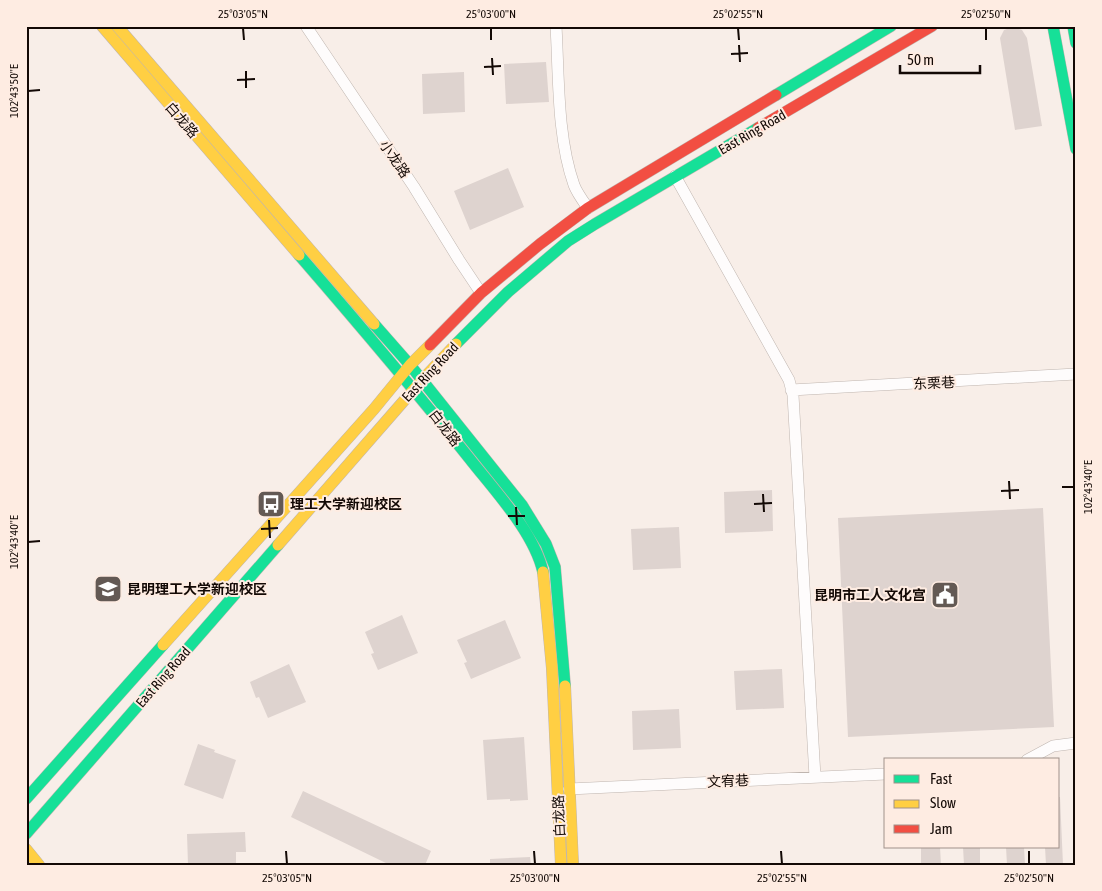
<svg xmlns="http://www.w3.org/2000/svg" width="1102" height="891" viewBox="0 0 1102 891" font-family="'Asap Condensed','Noto Sans SC',sans-serif">
	<style>
		.building { fill: #ded3cf }
		.lines { fill: none; stroke-linecap: round; stroke-linejoin: round }
		.street-casing { stroke: #bfb5af; stroke-width: 12 }
		.fast-casing { stroke: #bfb5af; stroke-width: 12 }
		.slow-casing { stroke: #bfb5af; stroke-width: 12 }
		.jam-casing { stroke: #bfb5af; stroke-width: 12 }
		.street { stroke: #fefcfc; stroke-width: 11 }
		.fast { stroke: #16e098; stroke-width: 11 }
		.slow { stroke: #ffcf43; stroke-width: 11 }
		.jam { stroke: #f24e42; stroke-width: 11 }
		.ticks { fill: none; stroke: #130905; stroke-width: 2 }
		.labels { text-anchor: middle; dominant-baseline: central; stroke-width: 4; stroke-linejoin: round; paint-order: stroke }
		.street-label { font-size: 14px; fill: #130905; stroke: #feece2 }
		.poi-label { font-size: 14px; font-weight: bold; fill: #130905; stroke: #feece2; text-anchor: start }
		.neatline { fill: none; stroke: #130905; stroke-width: 2 }
		.ticks-label { font-size: 12px; text-anchor: middle; fill: #130905 }
	</style>
	<rect width="100%" height="100%" fill="#f8eee8"/>
	<path class="building" d="M1013,27L1022,30L1027,38L1042,126L1015,130L1000,38L1004,30Z
		M546,62L549,102L506,104L504,64Z
		M464,72L465,112L423,114L422,74Z
		M508,168L524,207L470,230L454,191Z
		M772,490L773,531L725,533L724,492Z
		M1043,508L1054,727L848,737L838,518Z
		M679,527L681,568L633,570L631,529Z
		M402,615L418,653L378,670L371,654L374,653L365,632Z
		M505,620L521,658L471,679L464,663L467,662L457,640Z
		M289,664L306,702L268,718L259,697L256,698L250,682Z
		M782,669L784,708L736,710L734,671Z
		M679,709L681,748L633,750L632,711Z
		M524,737L528,800L510,801V799L487,800L483,740Z
		M198,744L215,750L214,752L236,760L223,799L184,785Z
		M303,791L431,851L425,865H390L291,817Z
		M1058,797H1060L1063,865H1046L1045,847H1058Z
		M245,832L246,852H236V865H188L187,834Z
		M921,847H940L941,865H921Z
		M963,847H980V865H964Z
		M1006,847H1024L1025,865H1007Z
		M530,857L531,865H490V859Z"/>
	<g class="lines">
		<defs>
			<path id="street" d="M306,26L414,187L459,260L481,293
				M556,26C559,77 557,137 574,185C577,193 583,201 588,208
				M675,176L789,380L793,395L815,777
				M791,390L1076,374
				M1027,760L1053,746L1076,743
				M569,789L886,774"/>
			<path id="fast" d="M1053,26L1076,149
				M1073,26L1076,43
				M776,95L891,26
				M299,255C357,322 414,389 469,458C494,490 534,532 543,572
				M374,324L410,365L522,505L546,544L555,567L565,686
				M456,344L508,292L568,241L595,224L758,128
				M26,799L163,645
				M26,834L278,545"/>
			<path id="slow" d="M102,26L299,255
				M117,26L374,324
				M278,545L422,380L456,344
				M543,572L552,668L561,865
				M163,645L374,409L410,365L430,345
				M565,686L573,865
				M26,849L39,865"/>
			<path id="jam" d="M758,128L932,26
				M430,345L481,293L540,244L588,208L776,95"/>
		</defs>
		<use href="#street" class="street-casing"/>
		<use href="#fast" class="fast-casing"/>
		<use href="#slow" class="slow-casing"/>
		<use href="#jam" class="jam-casing"/>
		<use href="#street" class="street"/>
		<use href="#fast" class="fast"/>
		<use href="#slow" class="slow"/>
		<use href="#jam" class="jam"/>
	</g>
	<path class="ticks" d="M243,28L244,40M491,28V40M738,28L739,40M986,28V40M739,45L740,62M731,54L748,53M492,58L493,75M484,67L501,66M246,71V88M237,80L255,79M28,91L40,90M1009,481L1010,499M1062,487H1074M1001,491L1019,490M763,494L764,512M754,504L772,503M516,507L517,525M508,516H525M269,520L270,538M261,529L278,528M28,542L40,541M286,851L287,864M534,851L535,864M781,851L782,864M1029,851V864"/>
	<defs>
		<symbol id="bus-square" viewBox="-11 -11 22 22"><rect x="-9" y="-9" width="18" height="18" rx="4" fill="#635954" stroke="#feece2"/><path d="M-5-6H5V4H4V6H2V4H-2V6H-4V4H-5ZM-3.5-4V0h7V-4ZM-3.5 1.2v1.5H-2V1.2ZM2 1.2v1.5H3.5V1.2Z" fill="#fff"/></symbol>
		<symbol id="university-square" viewBox="-11 -11 22 22"><rect x="-9" y="-9" width="18" height="18" rx="4" fill="#635954" stroke="#feece2"/><path d="M0-5L7-2L0 1L-7-2ZM-4 1L0 2.5L4 1V4Q0 6-4 4Z" fill="#fff"/></symbol>
		<symbol id="civic-square" viewBox="-11 -11 22 22"><rect x="-9" y="-9" width="18" height="18" rx="4" fill="#635954" stroke="#feece2"/><path d="M-.6-6.5H3V-4.5H.6V-3L4-1V1h2V6H-6V1h2V-1L-.6-3ZM-1.2 2.5V6h2.4V2.5Z" fill="#fff"/></symbol>
	</defs>
	<g fill-rule="evenodd">
		<use href="#bus-square" x="255" y="488" width="32" height="32"/>
		<use href="#university-square" x="92" y="573" width="32" height="32"/>
		<use href="#civic-square" x="929" y="579" width="32" height="32"/>
	</g>
	<g class="labels">
		<g class="street-label">
			<text transform="translate(182 120) rotate(49)">白龙路</text>
			<text transform="translate(752 132) rotate(-30)">East Ring Road</text>
			<text transform="translate(395 159) rotate(56)">小龙路</text>
			<text transform="translate(430 372) rotate(-47)">East Ring Road</text>
			<text transform="translate(934 383) rotate(-3)">东栗巷</text>
			<text transform="translate(445 428) rotate(52)">白龙路</text>
			<text transform="translate(163 677) rotate(-49)">East Ring Road</text>
			<text transform="translate(728 781) rotate(-3)">文宥巷</text>
			<text transform="translate(559 816) rotate(-93)">白龙路</text>
		</g>
		<g class="poi-label">
			<text x="290" y="504">理工大学新迎校区</text>
			<text x="127" y="589">昆明理工大学新迎校区</text>
			<text x="926" y="595" text-anchor="end">昆明市工人文化宫</text>
		</g>
	</g>
	<rect width="1102" height="891" fill="none" stroke="#feece2" stroke-width="55"/>
	<rect x="884" y="758" width="175" height="90" fill="#feece2" stroke="#a0918a"/>
	<rect x="894" y="775" width="25" height="8" fill="#16e098" stroke="#a0918a"/>
	<text x="930" y="784" font-size="15" fill="#130905">Fast</text>
	<rect x="894" y="800" width="25" height="8" fill="#ffcf43" stroke="#a0918a"/>
	<text x="930" y="808" font-size="15" fill="#130905">Slow</text>
	<rect x="894" y="825" width="25" height="8" fill="#f24e42" stroke="#a0918a"/>
	<text x="930" y="834" font-size="15" fill="#130905">Jam</text>
	<path d="M900 65v8h80v-8" fill="none" stroke="#130905" stroke-width="2.5"/>
	<text x="907" y="65" font-size="15" fill="#130905" stroke="#feece2" stroke-width="4" paint-order="stroke">50 m</text>
	<rect x="28" y="28" width="1046" height="836" class="neatline"/>
	<g class="ticks-label">
		<text x="243" y="18">25°03'05"N</text>
		<text x="491" y="18">25°03'00"N</text>
		<text x="738" y="18">25°02'55"N</text>
		<text x="986" y="18">25°02'50"N</text>
		<text transform="translate(14 91) rotate(-90)" y="4">102°43'50"E</text>
		<text transform="translate(1088 487) rotate(-90)" y="4">102°43'40"E</text>
		<text transform="translate(14 542) rotate(-90)" y="4">102°43'40"E</text>
		<text x="287" y="882">25°03'05"N</text>
		<text x="535" y="882">25°03'00"N</text>
		<text x="782" y="882">25°02'55"N</text>
		<text x="1029" y="882">25°02'50"N</text>
	</g>
</svg>
